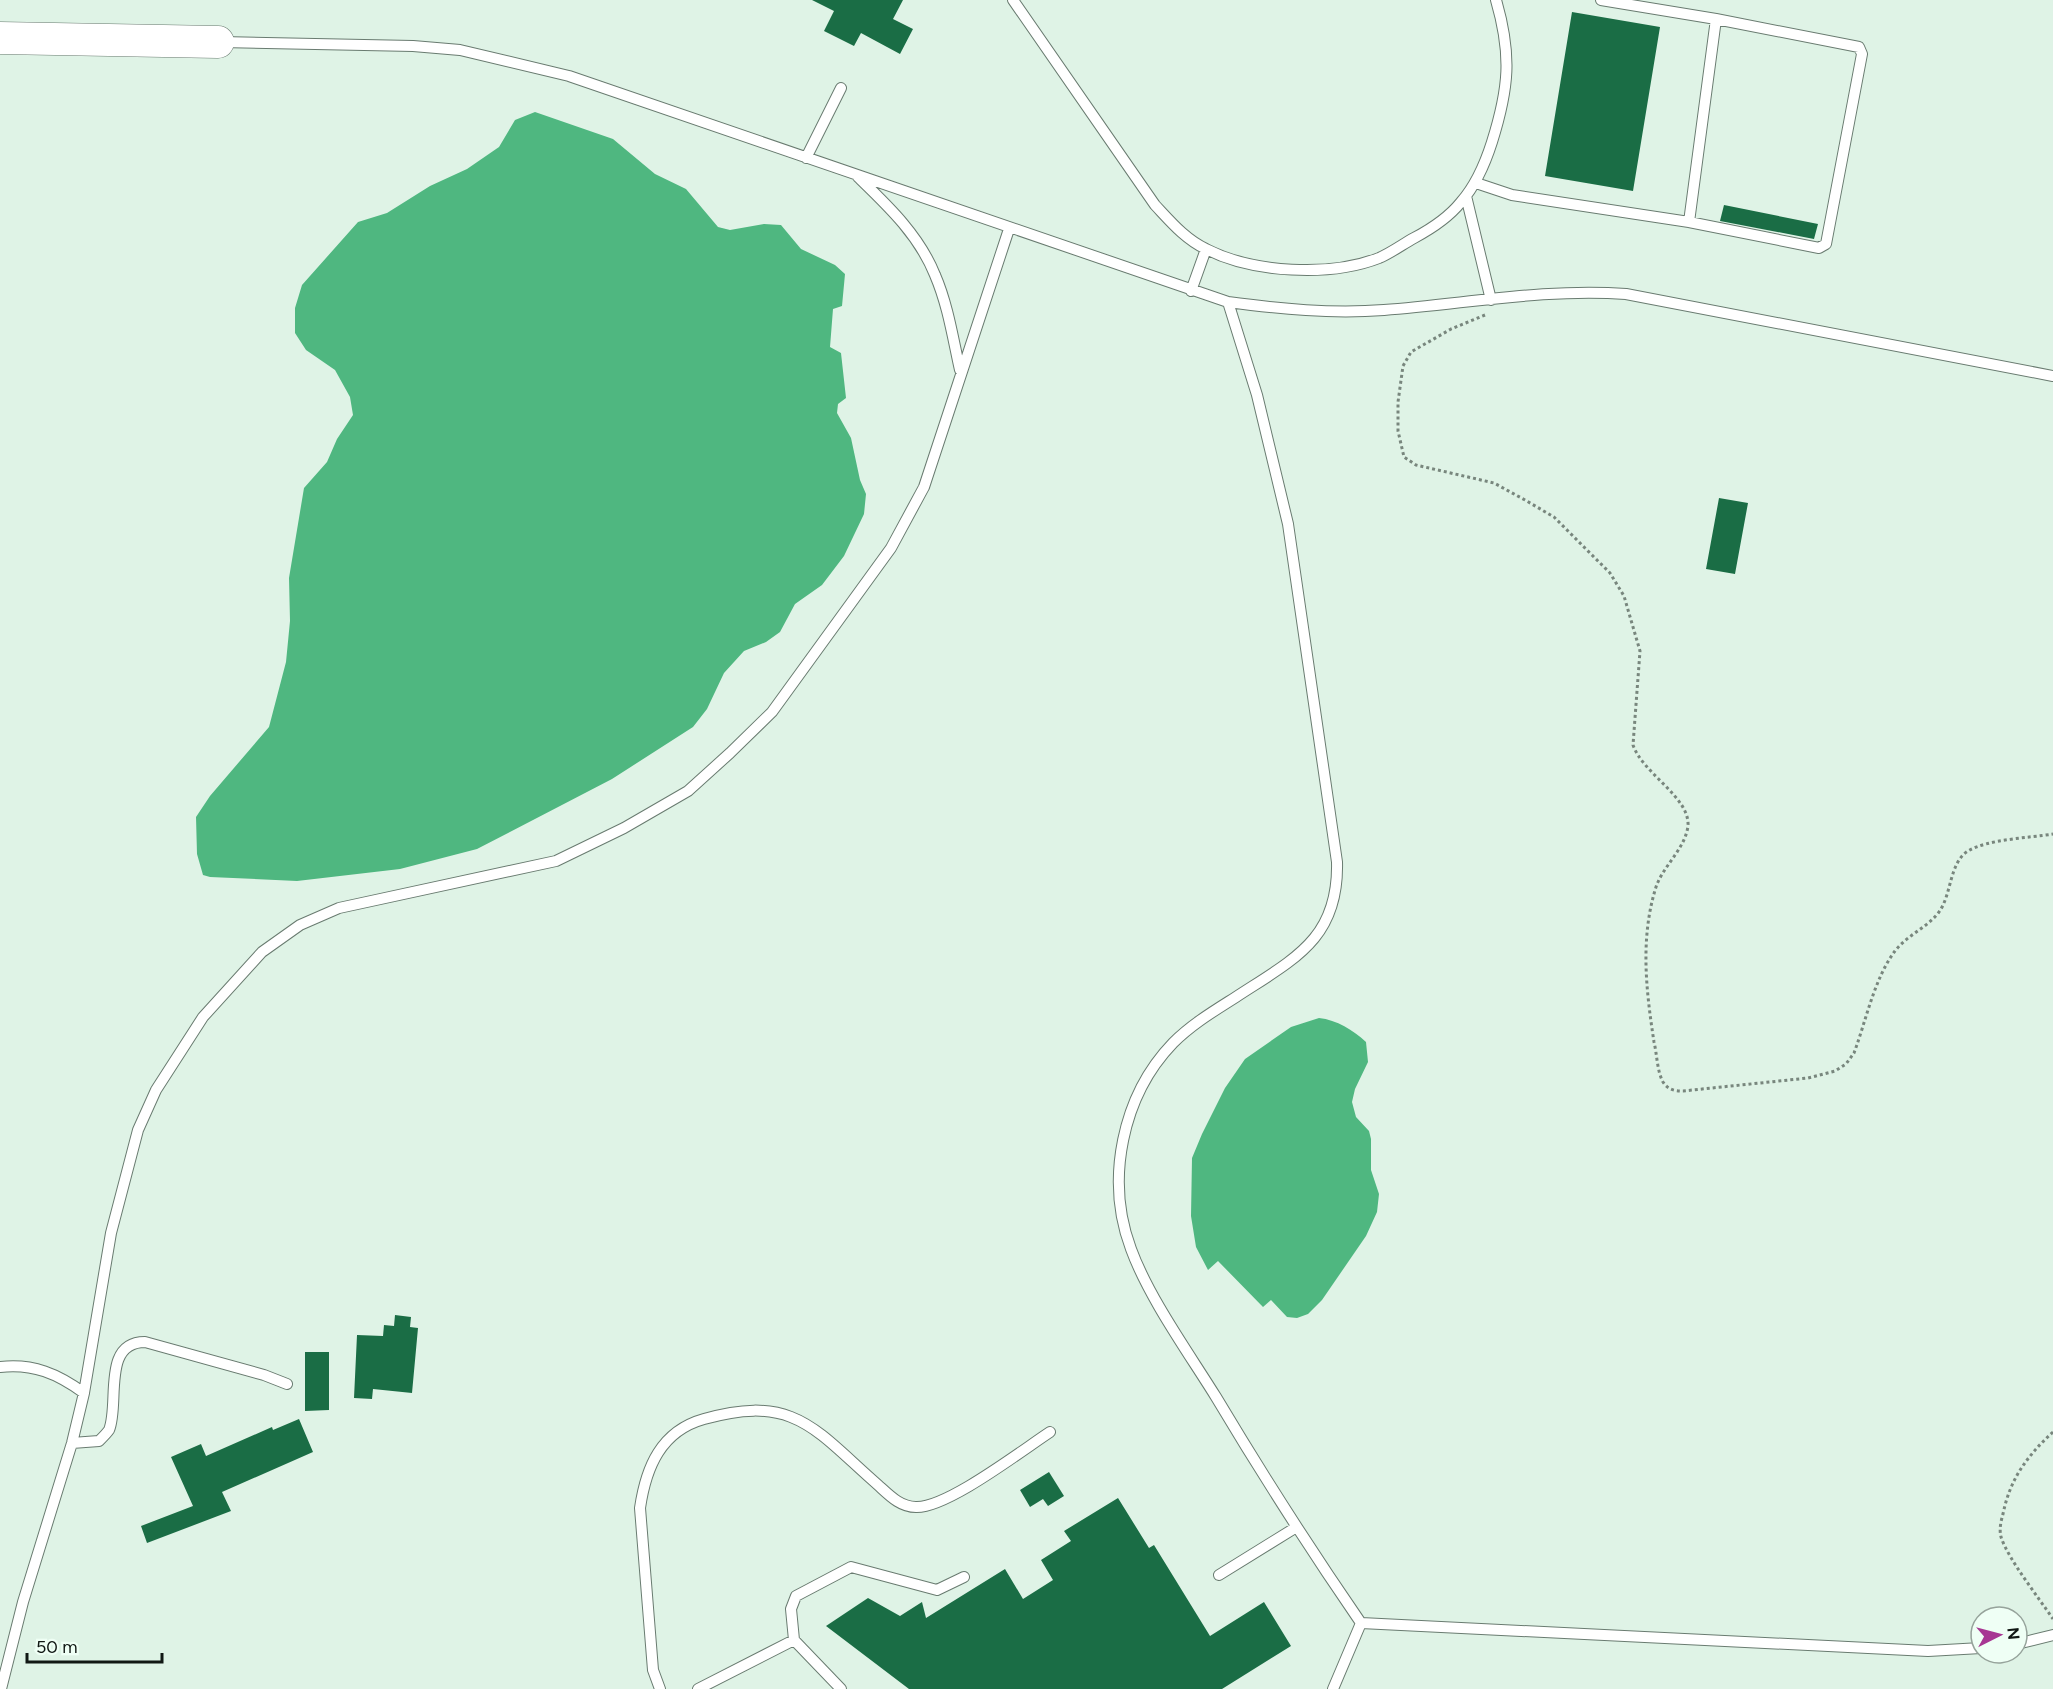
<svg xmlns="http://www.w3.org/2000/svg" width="2053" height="1689" viewBox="0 0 2053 1689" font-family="Figtree,sans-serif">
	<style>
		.water { fill: #4fb780 }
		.building { fill: #1a6d45 }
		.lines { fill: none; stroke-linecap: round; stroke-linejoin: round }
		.lane-casing { stroke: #697b70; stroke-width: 12 }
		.secondary-casing { stroke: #697b70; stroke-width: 33 }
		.path { stroke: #78867d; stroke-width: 3; stroke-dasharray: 3 3; stroke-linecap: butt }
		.lane { stroke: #fff; stroke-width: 10 }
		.secondary { stroke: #fff; stroke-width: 32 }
	</style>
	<rect width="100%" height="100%" fill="#dff3e6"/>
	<path class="water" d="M535,112L613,139L655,174L686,189L718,227L730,230L764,224L781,225L801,249L835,265L845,274L842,306L833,309L830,347L841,353L846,398L838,404L837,413L851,438L860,480L866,494L864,514L844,556L822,585L795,604L780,632L766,642L744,651L724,673L707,709L693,727L612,779L477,849L400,869L297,881L210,877L203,875L197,854L196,817L210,796L269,727L286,662L290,621L289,578L304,488L327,462L337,439L353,415L350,397L335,370L306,350L295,333V308L302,285L358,222L387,213L430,186L467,169L499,147L515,120Z
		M1319,1018C1337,1020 1353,1030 1366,1042L1368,1062L1355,1089L1352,1102L1356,1117L1369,1131L1371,1139V1170L1379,1194L1377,1212L1366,1236L1322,1300L1308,1314L1297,1318L1287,1317L1271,1300L1263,1307L1218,1261L1208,1270L1196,1247L1191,1216L1192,1158L1202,1134L1225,1088L1245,1059L1291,1027Z"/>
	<path class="building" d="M812,0H903L893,19L913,29L900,54L861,33L854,46L824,31L834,11Z
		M1572,12L1660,27L1633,191L1545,176Z
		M1724,205L1818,224L1814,239L1720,221Z
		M1719,498L1748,503L1735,574L1706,569Z
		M395,1315L411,1317L410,1327L418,1328L412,1393L373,1389L372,1399L354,1398L357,1335L383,1336L384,1325L394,1326Z
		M305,1352H329V1410L305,1411Z
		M299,1419L313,1452L222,1492L231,1511L147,1543L141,1526L193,1506L171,1457L201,1444L206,1456L272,1427L273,1430Z
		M1049,1472L1064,1496L1048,1506L1043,1499L1030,1507L1020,1490Z
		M1118,1498L1149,1548L1154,1545L1210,1636L1264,1602L1291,1646L1222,1689H909L826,1626L868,1598L900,1616L922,1602L926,1618L1005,1569L1023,1599L1053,1580L1041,1560L1071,1541L1064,1531Z"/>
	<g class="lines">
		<defs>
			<path id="lane" d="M1013,0L1155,205C1171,222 1185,239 1206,249C1253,273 1330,277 1379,258C1391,253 1403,244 1414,238C1431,229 1449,217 1461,202C1476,185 1485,164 1492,142C1509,88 1512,55 1496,0
				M221,42L413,46L460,50L569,76L1228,302C1280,309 1332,314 1384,310C1465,304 1545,288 1626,294L2053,376
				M806,158L841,88
				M858,177C888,206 919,235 935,275C948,305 953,339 960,370
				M1476,183L1512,195L1689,222L1716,19L1601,0
				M1466,196L1491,300
				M1689,222L1819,248L1826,244L1862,54L1859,47L1716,19
				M1191,291L1206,249
				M1228,302L1257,395L1288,524L1337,862C1339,939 1294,959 1236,997C1214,1011 1192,1024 1173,1043C1122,1096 1105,1180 1131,1249C1149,1298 1188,1352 1216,1397C1262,1474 1310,1549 1361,1623
				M0,1367C33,1363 58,1374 84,1393
				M72,1443L99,1441C102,1438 107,1433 109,1430C120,1404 101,1342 145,1342L264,1375L287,1384
				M1219,1575L1295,1528
				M1361,1623L1928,1651L1981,1648
				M794,1640L791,1609L796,1596L851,1567L937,1590L964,1577
				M2017,1644L2053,1635
				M1,1689L23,1602L72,1443L84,1393L111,1233L138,1130L156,1090L203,1017L262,952L300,925L339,908L556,861L624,828L688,791L730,753L772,712L891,548L924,487L1009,229
				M660,1689L653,1670L640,1508C646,1467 661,1431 704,1419C795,1393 816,1431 878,1485C889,1495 900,1507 916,1507C947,1508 1021,1451 1050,1432
				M698,1689L794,1640L841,1689
				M1333,1689L1361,1623"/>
			<path id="secondary" d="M0,38L218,42"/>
		</defs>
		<use href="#lane" class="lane-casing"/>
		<use href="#secondary" class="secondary-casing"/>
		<path class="path" d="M1485,315L1451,329L1411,352L1403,366L1398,402V431L1404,457L1416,465L1494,483L1525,500L1554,517L1610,573L1624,596L1640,651L1633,745C1643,774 1690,797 1688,826C1685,849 1663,866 1656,887C1640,938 1646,990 1654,1042C1657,1054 1657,1071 1663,1082C1668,1090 1675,1091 1683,1091L1808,1078L1835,1071L1846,1064L1854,1053C1866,1021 1874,979 1895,951C1907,935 1927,928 1939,912C1952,894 1949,863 1968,851C1988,839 2029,838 2053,834
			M2053,1432C2027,1456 2010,1479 2003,1514C2001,1521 1999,1529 2001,1537C2008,1559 2039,1598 2053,1619"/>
		<use href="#lane" class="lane"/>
		<use href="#secondary" class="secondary"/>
	</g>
	<g transform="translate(1999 1635) rotate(84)"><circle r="28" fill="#effff5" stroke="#96a39b" stroke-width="1.5"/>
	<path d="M0-4.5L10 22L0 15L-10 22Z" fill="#a73693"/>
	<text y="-9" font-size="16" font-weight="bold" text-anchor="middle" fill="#111814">N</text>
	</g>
	<path d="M27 1653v9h135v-9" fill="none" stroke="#111814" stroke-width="3"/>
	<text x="36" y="1653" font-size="18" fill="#111814" stroke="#effff5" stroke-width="4.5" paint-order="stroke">50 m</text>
</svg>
